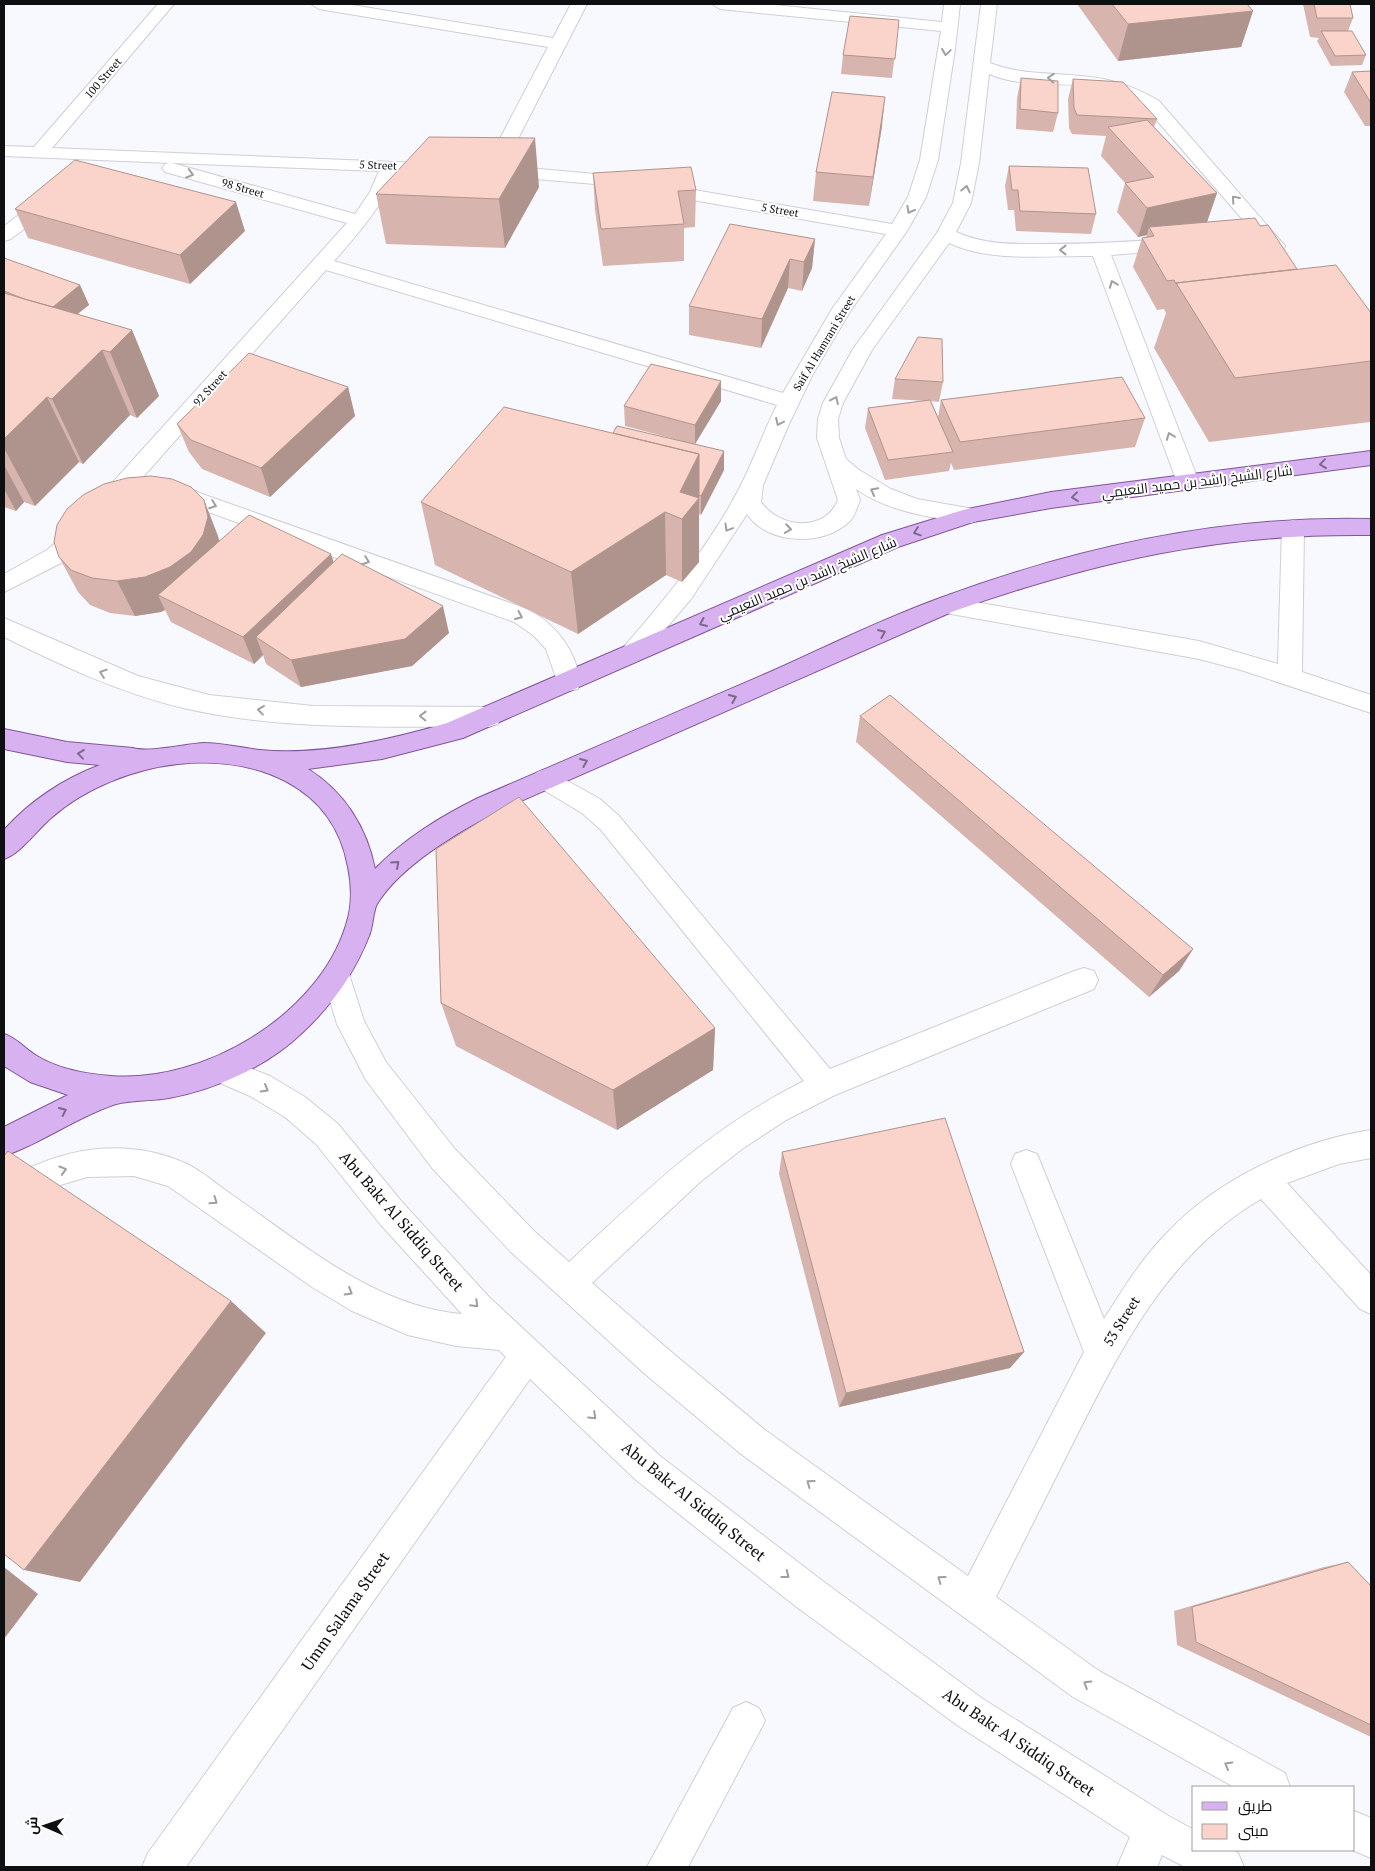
<svg xmlns="http://www.w3.org/2000/svg" width="1375" height="1871" viewBox="0 0 1375 1871" font-family="'PT Serif',Cairo,serif">
	<style>
		.lines { fill: none; stroke-linecap: round; stroke-linejoin: round }
		.minor-casing { stroke: #cecfd7; stroke-width: 2 }
		.major-casing { stroke: #80569b; stroke-width: 2 }
		.minor { fill: #fff; fill-rule: evenodd }
		.major { fill: #d8b1f0; fill-rule: evenodd }
		.wall { fill: #d7b5ae }
		.shaded-wall { fill: #af948d }
		.building { fill: #fad3ca; stroke: #af948d }
		.oneway { stroke: #9f9fa0 }
		.oneway2 { stroke: #7d688c }
		.labels { text-anchor: middle; dominant-baseline: central; stroke-width: 4; stroke-linejoin: round; paint-order: stroke }
		.far-street-label { font-size: 11px; fill: #0e0f11; stroke: #fff }
		.street-label { font-size: 14px; fill: #0e0f11; stroke: #fff }
		.near-street-label { font-size: 16px; fill: #0e0f11; stroke: #fff }
	</style>
	<rect width="100%" height="100%" fill="#f8f9ff"/>
	<g class="lines">
		<defs>
			<path id="minor" d="M158,4H174L52,148L445,164L448,168L445,172L439,173L397,172C382,206 359,233 334,261L783,393L832,309L886,234L607,185L486,175L483,171L548,47L319,9L311,4H346L553,38L571,4H587L504,166L607,175L892,224L908,197L920,160L941,31L720,9L712,4H765L942,22L944,4H960L955,49L938,160L926,197L907,231L851,310L813,374L789,424L763,485L761,502C779,528 825,533 838,500L817,438L818,419L823,403L853,349L937,233L953,203L961,163L981,4H997L990,63C1023,76 1056,72 1090,77C1116,80 1137,88 1159,101L1285,246L1283,250H1269L1147,109C1134,101 1123,94 1109,90C1069,79 1027,90 989,74L979,163L971,203L956,232C985,245 1013,244 1043,244C1088,244 1131,242 1175,238L1182,240L1184,244L1182,248L1175,250L1111,255L1199,482L1196,487L1188,489L1180,487L1177,482L1093,256C1047,255 992,263 949,243L872,350L843,403L838,419L839,438L846,459L859,470L891,489L917,499L979,510L982,515L979,520L971,523C932,518 889,512 856,489L860,500C857,507 855,516 850,521C824,547 767,545 747,514L691,599L638,661L630,664L622,661L618,655L622,649C666,598 710,546 741,485C754,459 764,431 777,405L326,270L82,546L63,562L4,592V574L47,550L66,534L347,223L165,172L162,168L165,164L170,163L4,156V146L34,147ZM172,163L379,171L370,192L355,214Z
				M51,195L57,196L60,200L57,204L11,239L4,241V226L45,196Z
				M170,480L202,494L530,610C559,628 574,649 581,682L578,689L569,691L560,689L546,649L533,635L514,622L186,504L162,492L159,487L162,482Z
				M1293,520L1301,523L1304,528L1302,672L1371,695V713L1241,670L1199,659L946,613L938,611L934,605L938,599L946,597L1199,641L1278,664L1282,528L1285,523Z
				M4,618L138,676L209,695L313,706L489,707L498,710L501,717L498,724L489,727C387,726 283,731 183,708C120,693 61,665 4,637Z
				M546,769L600,799L619,816L830,1069L1074,971L1084,968L1094,971L1098,980L1094,989L835,1095L786,1120L742,1149L700,1182L592,1283L669,1350L765,1430L968,1576L1084,1352L1011,1164L1015,1154L1026,1150L1037,1154L1104,1319C1123,1289 1142,1258 1167,1233C1217,1179 1299,1141 1371,1130V1158L1339,1164L1287,1183L1371,1275V1314L1360,1309L1261,1199C1168,1253 1121,1348 1074,1441C1048,1493 1022,1545 996,1597L1099,1671L1285,1773L1290,1787H1234L1073,1697L741,1454L645,1374L512,1253L432,1168L366,1080L337,1024L323,977L327,968L337,965L347,968L364,1021L386,1062L454,1148L534,1231L569,1262C645,1192 709,1128 804,1081L601,830L582,813L537,786L533,779L537,772Z
				M221,1057L270,1076L305,1097L338,1124L402,1202L489,1297L660,1456L820,1579L983,1699L1167,1815L1194,1830V1850H1232L1238,1853L1244,1867H1185L1162,1855L1157,1867H1117L1130,1837L957,1725L794,1605L636,1480L530,1379L186,1867H142L148,1853L506,1357L499,1350L456,1346L408,1335L352,1311L312,1287L168,1186L134,1176L87,1177L47,1189L15,1209L4,1214V1182C58,1148 124,1136 185,1163C202,1171 219,1186 235,1197C303,1244 376,1307 462,1314L380,1224L316,1144L285,1117L250,1096L211,1079L206,1070L211,1061Z
				M746,1702L759,1708L765,1721L688,1867H647L733,1708Z
				M1354,1811L1371,1818V1858L1352,1850H1354Z"/>
			<path id="major" d="M1371,451V465L1051,508L973,522L898,547L463,738L382,759L308,769C344,791 367,828 375,869C405,838 440,817 478,798C575,756 672,714 770,672C826,647 882,619 940,598C1078,547 1223,515 1371,519V535C1219,533 1097,561 954,611L496,812C458,832 400,866 377,904C373,911 373,927 369,936C354,974 333,1004 303,1032C268,1066 217,1089 169,1098C153,1101 127,1100 113,1105C75,1118 42,1143 4,1156V1127L68,1095L30,1082L4,1066V1034C17,1038 25,1049 37,1056C58,1069 86,1074 111,1076C203,1083 318,1016 346,925C352,907 352,886 348,867C333,784 254,756 178,764C133,769 85,788 51,818C37,830 20,854 4,859V830C30,801 63,779 100,765L67,762L4,749V729L67,742L133,748C149,753 184,744 204,743C223,743 241,748 260,750C320,756 390,740 447,723L882,535L963,510L1051,492Z"/>
		</defs>
		<use href="#minor" class="minor-casing"/>
		<use href="#major" class="major-casing"/>
		<use href="#minor" class="minor"/>
		<use href="#major" class="major"/>
	</g>
	<path class="wall" d="M1077,4H1247L1253,11L1241,47L1118,61Z
		M1303,4H1350L1353,18L1348,31L1366,55L1362,65L1331,66L1317,41L1319,38L1310,37Z
		M899,20L892,78L841,74L843,55Z
		M1371,71V126H1365L1344,92L1352,72Z
		M1021,78L1058,113L1053,132L1016,129L1017,98Z
		M1073,79L1157,119L1154,127L1217,193L1207,222L1260,226L1297,269L1371,313V419L1370,422L1209,442L1154,348L1166,313L1164,309L1157,310L1133,267L1142,238L1146,237L1147,235L1138,237L1117,212L1125,183L1101,156L1106,136L1072,134L1069,128L1068,99Z
		M882,126L869,206L813,201L816,172Z
		M1009,166L1096,214L1091,234L1016,231L1014,210H1008L1005,186Z
		M593,173L696,190L695,227L684,228V261L603,266L595,210Z
		M539,187L505,248L386,244L376,194Z
		M15,209L245,231L190,284L28,238Z
		M815,239L812,268L802,291L788,288L761,348L689,335V306Z
		M4,259L80,285L89,305L77,314L132,330L159,396L137,418L130,415L83,464L79,462L35,506L24,502L16,511L4,507Z
		M895,379L943,382L939,402L931,401L938,417L941,400L1145,418L1135,447L954,470L951,463L949,471L885,480L865,428L868,408L927,401L892,399Z
		M348,387L355,416L270,497L202,469L189,452L177,424Z
		M721,401L695,444L724,470L701,515L699,514V562L682,582L666,575L578,634L435,565L421,502L678,440L625,426L624,406Z
		M204,500L219,540L334,562L449,633L412,666L301,687L266,664L263,655L254,664L171,622L165,610L161,612L135,616L110,613L90,605L78,592L59,557Z
		M860,716L1193,949L1179,971L1149,997L856,742Z
		M441,1003L715,1028L713,1070L617,1130L456,1046Z
		M782,1152L1024,1352L1010,1368L839,1407L779,1174Z
		M1348,1562L1371,1586V1737L1177,1645L1174,1611L1324,1567Z"/>
	<path class="shaded-wall" d="M1253,11L1241,47L1118,61L1128,24Z
		M885,97L882,126L869,206L873,177Z
		M535,138L539,187L505,248L499,199Z
		M1217,193L1207,222L1149,227L1147,235L1138,237L1147,208Z
		M236,202L245,231L190,284L180,255Z
		M815,239L812,268L802,291L804,262Z
		M790,259L788,288L761,348L762,319Z
		M80,285L89,305L60,328L51,308Z
		M132,330L159,396L137,418L110,352Z
		M102,350L130,415L83,464L52,399Z
		M721,381V401L695,444V425Z
		M348,387L355,416L270,497L261,468Z
		M47,397L79,462L35,506L4,448V439Z
		M724,451V470L701,515V496Z
		M699,454V562L682,582V519L680,492Z
		M4,465L24,502L16,511L4,489Z
		M204,500L218,536L222,553L158,595L165,610L161,612L135,616L117,581Z
		M665,512L666,575L578,634L571,572Z
		M331,554L340,581L256,637L263,655L254,664L243,637Z
		M443,606L449,633L412,666L301,687L291,660Z
		M1193,949L1179,971L1149,997L1163,975Z
		M715,1028L713,1070L617,1130L613,1090Z
		M231,1301L266,1333L80,1582L24,1570Z
		M1024,1352L1010,1368L839,1407L846,1393Z
		M4,1567L38,1594L4,1639Z"/>
	<path class="building" d="M1112,4H1247L1253,11L1128,24Z
		M1314,4H1350L1353,18H1317Z
		M850,16L899,20L895,59L843,55Z
		M1321,31H1352L1366,55L1335,56Z
		M1371,71V103L1352,72Z
		M1021,78L1058,81V113L1020,109Z
		M1073,79L1123,82L1157,119L1077,115L1074,108Z
		M832,92L885,97L873,177L816,172Z
		M1147,120L1217,193L1147,208L1125,183L1154,177L1108,127Z
		M429,137L535,138L499,199L376,194Z
		M75,160L236,202L180,255L15,209Z
		M1009,166L1088,168L1096,214L1020,211L1018,190H1012Z
		M691,167L696,190L678,191L684,224L601,229L593,173Z
		M1255,218L1260,226L1268,225L1297,269L1176,283V284L1174,280L1167,281L1142,238L1154,236L1149,227Z
		M730,224L815,239L804,262L790,259L762,319L689,306Z
		M4,258L80,285L53,307L24,299L4,291Z
		M1336,265L1371,313V361L1235,378L1176,283Z
		M4,293L132,330L110,352L102,350L52,399L47,397L4,439Z
		M918,337L942,339L943,382L895,379Z
		M249,353L348,387L261,468L191,440L177,424Z
		M651,364L721,381L695,425L624,406Z
		M1122,377L1145,418L960,442L941,400Z
		M930,400L953,452L888,460L868,408Z
		M504,407L699,454L680,492L699,498L682,519L665,512L571,572L421,502Z
		M617,426L724,451L701,496L699,495V454L613,433Z
		M151,476L172,479L191,487L204,500L208,517L203,535L191,552L170,567L145,577L117,581L92,578L71,570L59,557L54,542L57,525L67,509L83,495L104,484L127,478Z
		M249,515L331,554L243,637L158,595Z
		M342,554L443,606L405,639L291,660L256,637Z
		M890,695L1193,949L1163,975L860,716Z
		M519,797L715,1028L613,1090L441,1003L436,849Z
		M945,1118L1024,1352L846,1393L782,1152Z
		M8,1151L231,1301L24,1570L4,1554V1156Z
		M1348,1562L1371,1586V1725L1196,1642L1192,1607Z"/>
	<defs><path id="oneway-chevron" d="M-2-3.5L2.5 0L-2 3.5" fill="none" stroke-width="1.6" stroke-linecap="round" stroke-linejoin="round" transform="scale(1.25)"/></defs>
	<g class="oneway">
		<use href="#oneway-chevron" transform="translate(946 52) rotate(98)"/>
		<use href="#oneway-chevron" transform="translate(1051 78) rotate(-176)"/>
		<use href="#oneway-chevron" transform="translate(190 174) rotate(16)"/>
		<use href="#oneway-chevron" transform="translate(966 189) rotate(-77)"/>
		<use href="#oneway-chevron" transform="translate(1235 199) rotate(-131)"/>
		<use href="#oneway-chevron" transform="translate(910 210) rotate(119)"/>
		<use href="#oneway-chevron" transform="translate(1063 250) rotate(-180)"/>
		<use href="#oneway-chevron" transform="translate(1113 284) rotate(-111)"/>
		<use href="#oneway-chevron" transform="translate(835 400) rotate(-65)"/>
		<use href="#oneway-chevron" transform="translate(779 422) rotate(115)"/>
		<use href="#oneway-chevron" transform="translate(1170 436) rotate(-111)"/>
		<use href="#oneway-chevron" transform="translate(874 491) rotate(-152)"/>
		<use href="#oneway-chevron" transform="translate(213 505) rotate(20)"/>
		<use href="#oneway-chevron" transform="translate(728 528) rotate(121)"/>
		<use href="#oneway-chevron" transform="translate(788 529) rotate(9)"/>
		<use href="#oneway-chevron" transform="translate(366 561) rotate(20)"/>
		<use href="#oneway-chevron" transform="translate(519 616) rotate(24)"/>
		<use href="#oneway-chevron" transform="translate(103 673) rotate(-161)"/>
		<use href="#oneway-chevron" transform="translate(261 710) rotate(-173)"/>
		<use href="#oneway-chevron" transform="translate(423 716) rotate(-179)"/>
		<use href="#oneway-chevron" transform="translate(265 1089) rotate(30)"/>
		<use href="#oneway-chevron" transform="translate(63 1170) rotate(-16)"/>
		<use href="#oneway-chevron" transform="translate(214 1201) rotate(35)"/>
		<use href="#oneway-chevron" transform="translate(349 1292) rotate(31)"/>
		<use href="#oneway-chevron" transform="translate(475 1304) rotate(45)"/>
		<use href="#oneway-chevron" transform="translate(593 1416) rotate(44)"/>
		<use href="#oneway-chevron" transform="translate(810 1483) rotate(-144)"/>
		<use href="#oneway-chevron" transform="translate(786 1575) rotate(38)"/>
		<use href="#oneway-chevron" transform="translate(941 1579) rotate(-144)"/>
		<use href="#oneway-chevron" transform="translate(1087 1684) rotate(-148)"/>
		<use href="#oneway-chevron" transform="translate(1228 1765) rotate(-150)"/>
	</g>
	<g class="oneway2">
		<use href="#oneway-chevron" transform="translate(1323 464) rotate(173)"/>
		<use href="#oneway-chevron" transform="translate(1075 497) rotate(173)"/>
		<use href="#oneway-chevron" transform="translate(917 532) rotate(161)"/>
		<use href="#oneway-chevron" transform="translate(703 623) rotate(156)"/>
		<use href="#oneway-chevron" transform="translate(882 633) rotate(-23)"/>
		<use href="#oneway-chevron" transform="translate(733 698) rotate(-23)"/>
		<use href="#oneway-chevron" transform="translate(81 754) rotate(-173)"/>
		<use href="#oneway-chevron" transform="translate(584 762) rotate(-23)"/>
		<use href="#oneway-chevron" transform="translate(396 864) rotate(-42)"/>
		<use href="#oneway-chevron" transform="translate(63 1111) rotate(-25)"/>
	</g>
	<g class="labels">
		<g class="far-street-label">
			<text transform="translate(103 78) rotate(-49)">100 Street</text>
			<text transform="translate(378 165) rotate(2)">5 Street</text>
			<text transform="translate(243 188) rotate(16)">98 Street</text>
			<text transform="translate(780 210) rotate(10)">5 Street</text>
			<text transform="translate(824 343) rotate(-59)">Saif Al Hamrani Street</text>
			<text transform="translate(210 388) rotate(-48)">92 Street</text>
		</g>
		<g class="street-label">
			<text transform="translate(1197 481) rotate(-7)">شارع الشيخ راشد بن حميد النعيمي</text>
			<text transform="translate(807 578) rotate(-23)">شارع الشيخ راشد بن حميد النعيمي</text>
			<text transform="translate(1121 1321) rotate(-58)">53 Street</text>
		</g>
		<g class="near-street-label">
			<text transform="translate(402 1221) rotate(49)">Abu Bakr Al Siddiq Street</text>
			<text transform="translate(694 1501) rotate(39)">Abu Bakr Al Siddiq Street</text>
			<text transform="translate(345 1611) rotate(-55)">Umm Salama Street</text>
			<text transform="translate(1019 1742) rotate(34)">Abu Bakr Al Siddiq Street</text>
		</g>
	</g>
	<rect width="1375" height="1871" fill="none" stroke="#0e0f11" stroke-width="10"/>
	<rect x="1192" y="1786" width="162" height="65" fill="#ffffff" stroke="#9f9fa0"/>
	<rect x="1202" y="1802" width="25" height="8" fill="#d8b1f0" stroke="#9f9fa0"/>
	<text x="1238" y="1811" font-size="15" fill="#0e0f11">طريق</text>
	<rect x="1202" y="1824" width="25" height="15" fill="#fad3ca" stroke="#9f9fa0"/>
	<text x="1238" y="1836" font-size="15" fill="#0e0f11">مبنى</text>
	<g transform="translate(45 1826) rotate(272)" stroke="#ffffff" stroke-width="4" paint-order="stroke">
	<path d="M0-4L9 19L0 12L-9 19Z" fill="#0e0f11"/>
	<text y="-8" font-size="14" font-weight="bold" text-anchor="middle" fill="#0e0f11">ش</text>
	</g>
</svg>
